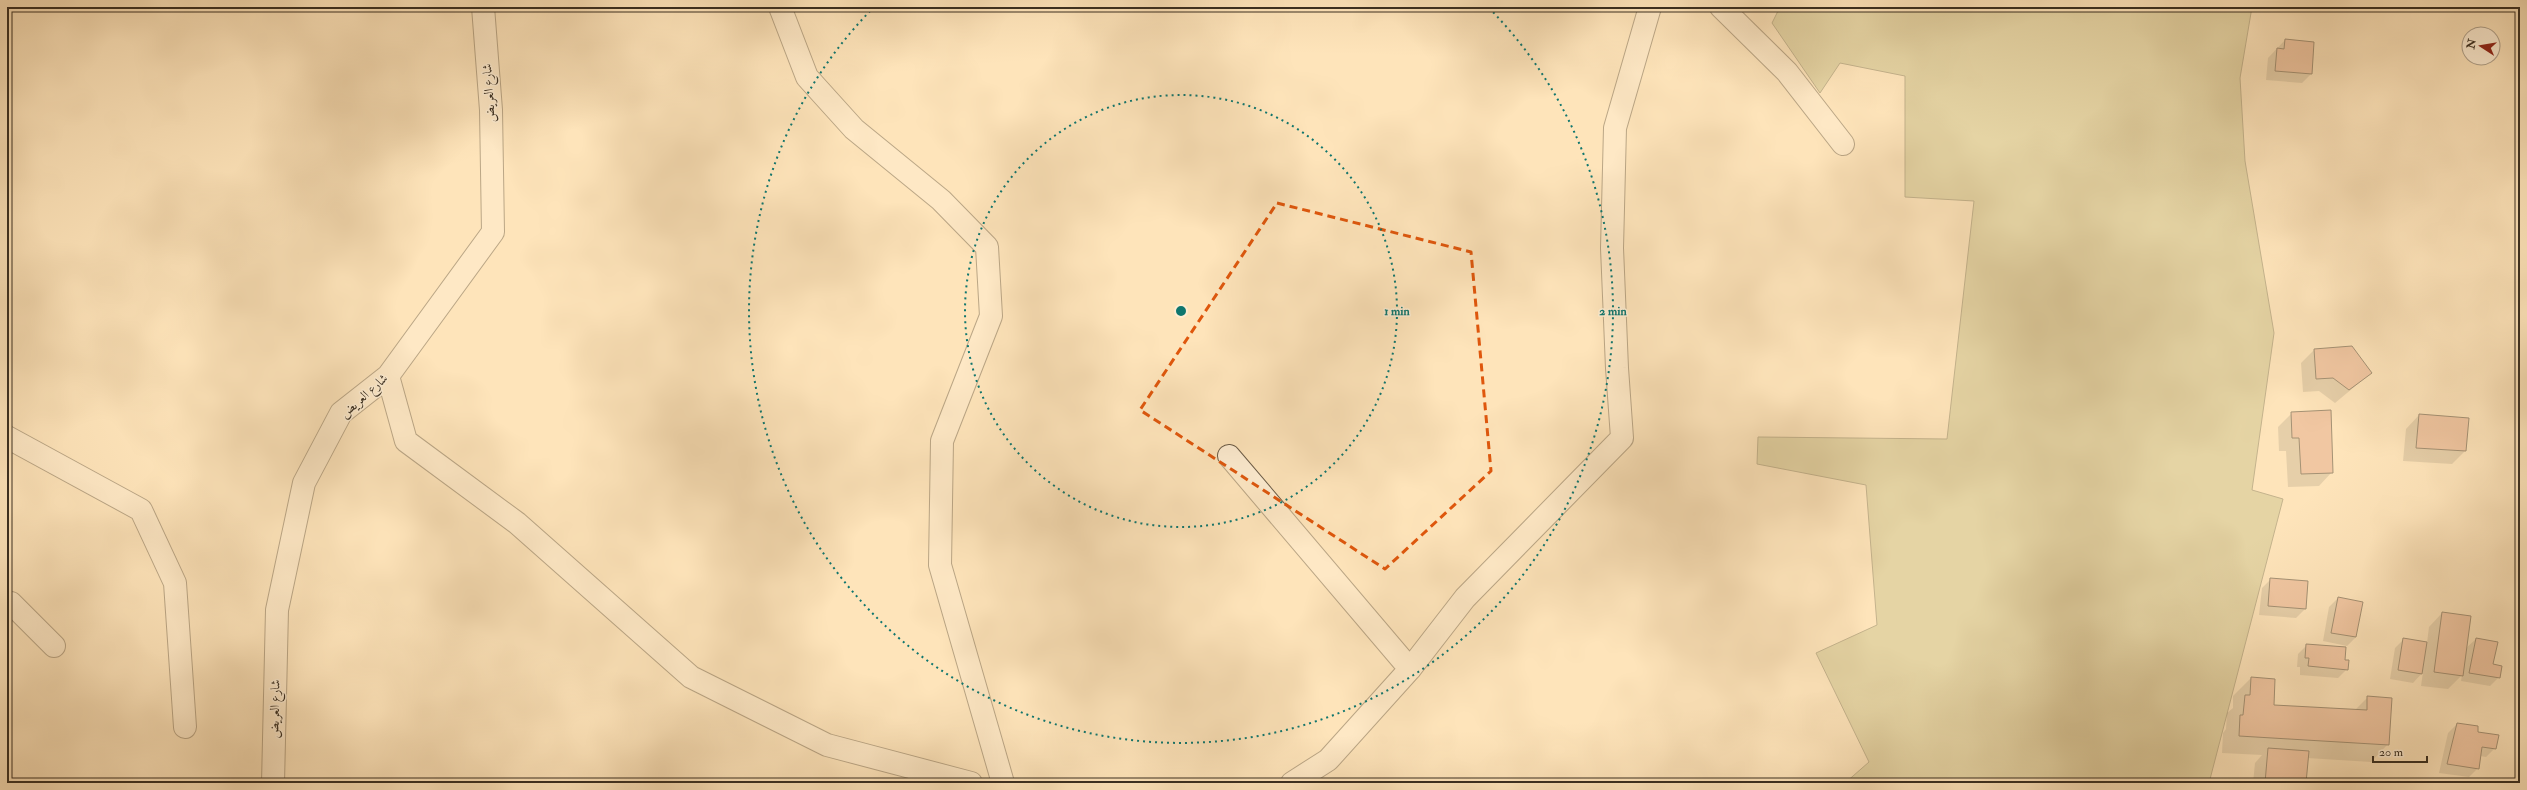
<svg xmlns="http://www.w3.org/2000/svg" width="2527" height="790" viewBox="0 0 2527 790" font-family="'IM FELL Double Pica',Amiri,serif">
	<style>
		.green { fill: #c7c28b; stroke: #807856 }
		.shadow { fill: #0003 }
		.building { fill: #e3a586; stroke: #3a2f21 }
		.lines { fill: none; stroke-linecap: round; stroke-linejoin: round }
		.minor-casing { stroke: #6b5c47; stroke-width: 24 }
		.minor { stroke: #feedd2; stroke-width: 22 }
		.marked { fill: none; stroke: #df570d; stroke-width: 3; stroke-dasharray: 8 5; stroke-linejoin: round }
		.ring { fill: none; stroke: #0f766e; stroke-width: 2; stroke-dasharray: 2 4 }
		.labels { text-anchor: middle; dominant-baseline: central; stroke-width: 3; stroke-linejoin: round; paint-order: stroke }
		.street-label { font-size: 13px; fill: #3a2f21; stroke: #feedd2 }
		.centre { fill: #0f766e; stroke: #feedd2; stroke-width: 2 }
		.ring-label { font-size: 12px; text-anchor: middle; font-weight: bold; fill: #0f766e; stroke: #feedd2; stroke-width: 3; stroke-linejoin: round; paint-order: stroke }
	</style>
	<rect width="100%" height="100%" fill="#fee4ba"/>
	<filter id="stains"><feTurbulence type="fractalNoise" baseFrequency=".005" numOctaves="4"/><feColorMatrix values="0 0 0 0 .2 0 0 0 0 .09 0 0 0 0 .02 0 0 0 .5 -.17"/></filter>
	<radialGradient id="worn" r=".72"><stop offset=".6" stop-color="#630" stop-opacity="0"/><stop offset="1" stop-color="#630" stop-opacity=".3"/></radialGradient>
	<path class="green" d="M1780,7H2252L2240,78L2245,161L2274,333L2252,490L2283,499L2209,783H1845L1869,762L1816,653L1877,625L1866,485L1757,464L1758,437L1947,439L1974,201L1905,197V76L1840,63L1820,93L1772,23Z"/>
	<path class="shadow" d="M2285,40L2313,43L2311,74L2302,83L2266,80L2268,58Z
		M2314,350L2371,373L2335,403L2319,391L2303,392L2301,363Z
		M2292,413L2332,472L2319,486L2288,487L2286,451H2279L2278,427Z
		M2419,415L2468,419L2465,451L2452,464L2403,461L2406,429Z
		M2271,579L2307,582L2305,609L2296,618L2259,615L2262,588Z
		M2338,598L2356,637L2347,646L2323,641L2329,607Z
		M2442,613L2465,649L2476,639L2496,642L2492,665L2499,677L2490,686L2461,681L2462,675L2448,689L2421,686L2423,672L2413,683L2390,679L2395,648L2404,639L2427,643L2429,627Z
		M2307,645L2344,661L2347,669L2338,678L2300,675V667H2297L2298,654Z
		M2251,678L2274,680L2273,705L2355,710L2368,697L2388,744L2371,762L2307,758L2305,783H2253L2255,763L2262,755L2222,753L2223,733L2226,729L2227,713L2233,708V696Z
		M2457,724L2476,733L2495,748L2486,757L2480,756L2478,768L2469,777L2439,773L2448,733Z"/>
	<path class="building" d="M2285,39L2314,42L2312,74L2275,71L2277,48L2284,49Z
		M2352,346L2372,373L2349,390L2333,378L2316,379L2314,349Z
		M2331,410L2333,473L2301,474L2299,438H2292L2291,412Z
		M2419,414L2469,418L2466,451L2416,448Z
		M2270,578L2308,581L2306,609L2268,606Z
		M2338,597L2363,602L2356,637L2331,633Z
		M2442,612L2471,616L2463,676L2434,672Z
		M2403,638L2427,642L2422,674L2398,670Z
		M2476,638L2498,642L2493,664L2502,666L2500,678L2469,673Z
		M2306,644L2346,647L2345,660H2349L2348,670L2308,666L2309,658H2305Z
		M2251,677L2275,679L2274,705L2367,710V696L2392,698L2389,745L2239,736L2240,715H2243L2245,695H2250Z
		M2457,723L2478,726V732L2499,735L2496,749L2482,747L2479,769L2447,764Z
		M2268,748L2309,751L2306,783H2265Z"/>
	<g class="lines">
		<defs>
			<path id="minor" d="M780,7L807,77L854,129L941,200L987,247L991,316L942,441L940,565L1003,783
				M1721,7L1787,72L1843,144
				M388,376L406,441L517,523L691,677L827,745L971,783
				M7,437L141,510L175,583L185,727
				M1229,456L1410,669
				M7,603H11L54,646
				M273,783L277,610L304,483L341,413L388,376L493,232L491,110L483,7
				M1292,783L1328,760L1410,669L1465,598L1622,438L1617,368L1612,248L1615,128L1650,7"/>
		</defs>
		<use href="#minor" class="minor-casing"/>
		<use href="#minor" class="minor"/>
	</g>
	<path d="M0 0H2527V790H0ZM1277,203L1471,252L1491,471L1385,569L1140,410Z" fill="#fee4ba" fill-opacity=".55" fill-rule="evenodd"/>
	<path class="marked" d="M1277,203L1471,252L1491,471L1385,569L1140,410Z"/>
	<g class="ring">
		<circle cx="1181" cy="311" r="216"/>
		<path d="M1489 8A432 432 0 1 1 873 8"/>
	</g>
	<g class="labels">
		<g class="street-label">
			<text transform="translate(489 93) rotate(-94)">شارع العريض</text>
			<text transform="translate(364 396) rotate(-42)">شارع العريض</text>
			<text transform="translate(275 709) rotate(-89)">شارع العريض</text>
		</g>
	</g>
	<circle cx="1181" cy="311" r="6" class="centre"/>
	<g class="ring-label">
		<text x="1397" y="315">1 min</text>
		<text x="1613" y="315">2 min</text>
	</g>
	<rect width="2527" height="790" fill="none" stroke="#fee4ba" stroke-width="24"/>
	<rect x="8" y="8" width="2511" height="774" fill="none" stroke="#3a2f21" stroke-width="2"/>
	<rect x="12" y="12" width="2503" height="766" fill="none" stroke="#3a2f21"/>
	<g transform="translate(2481 46) rotate(282)"><circle r="19" fill="#feedd2" stroke="#b0a18b"/>
	<path d="M0-3L7 15L0 10L-7 15Z" fill="#8f2418"/>
	<text y="-6" font-size="11" font-weight="bold" text-anchor="middle" fill="#3a2f21">N</text>
	</g>
	<path d="M2373 756v6h54v-6" fill="none" stroke="#3a2f21" stroke-width="2"/>
	<text x="2379" y="756" font-size="12" fill="#3a2f21" stroke="#feedd2" stroke-width="3" paint-order="stroke">20 m</text>
	<rect width="100%" height="100%" filter="url(#stains)"/>
	<rect width="100%" height="100%" fill="url(#worn)"/>
</svg>
